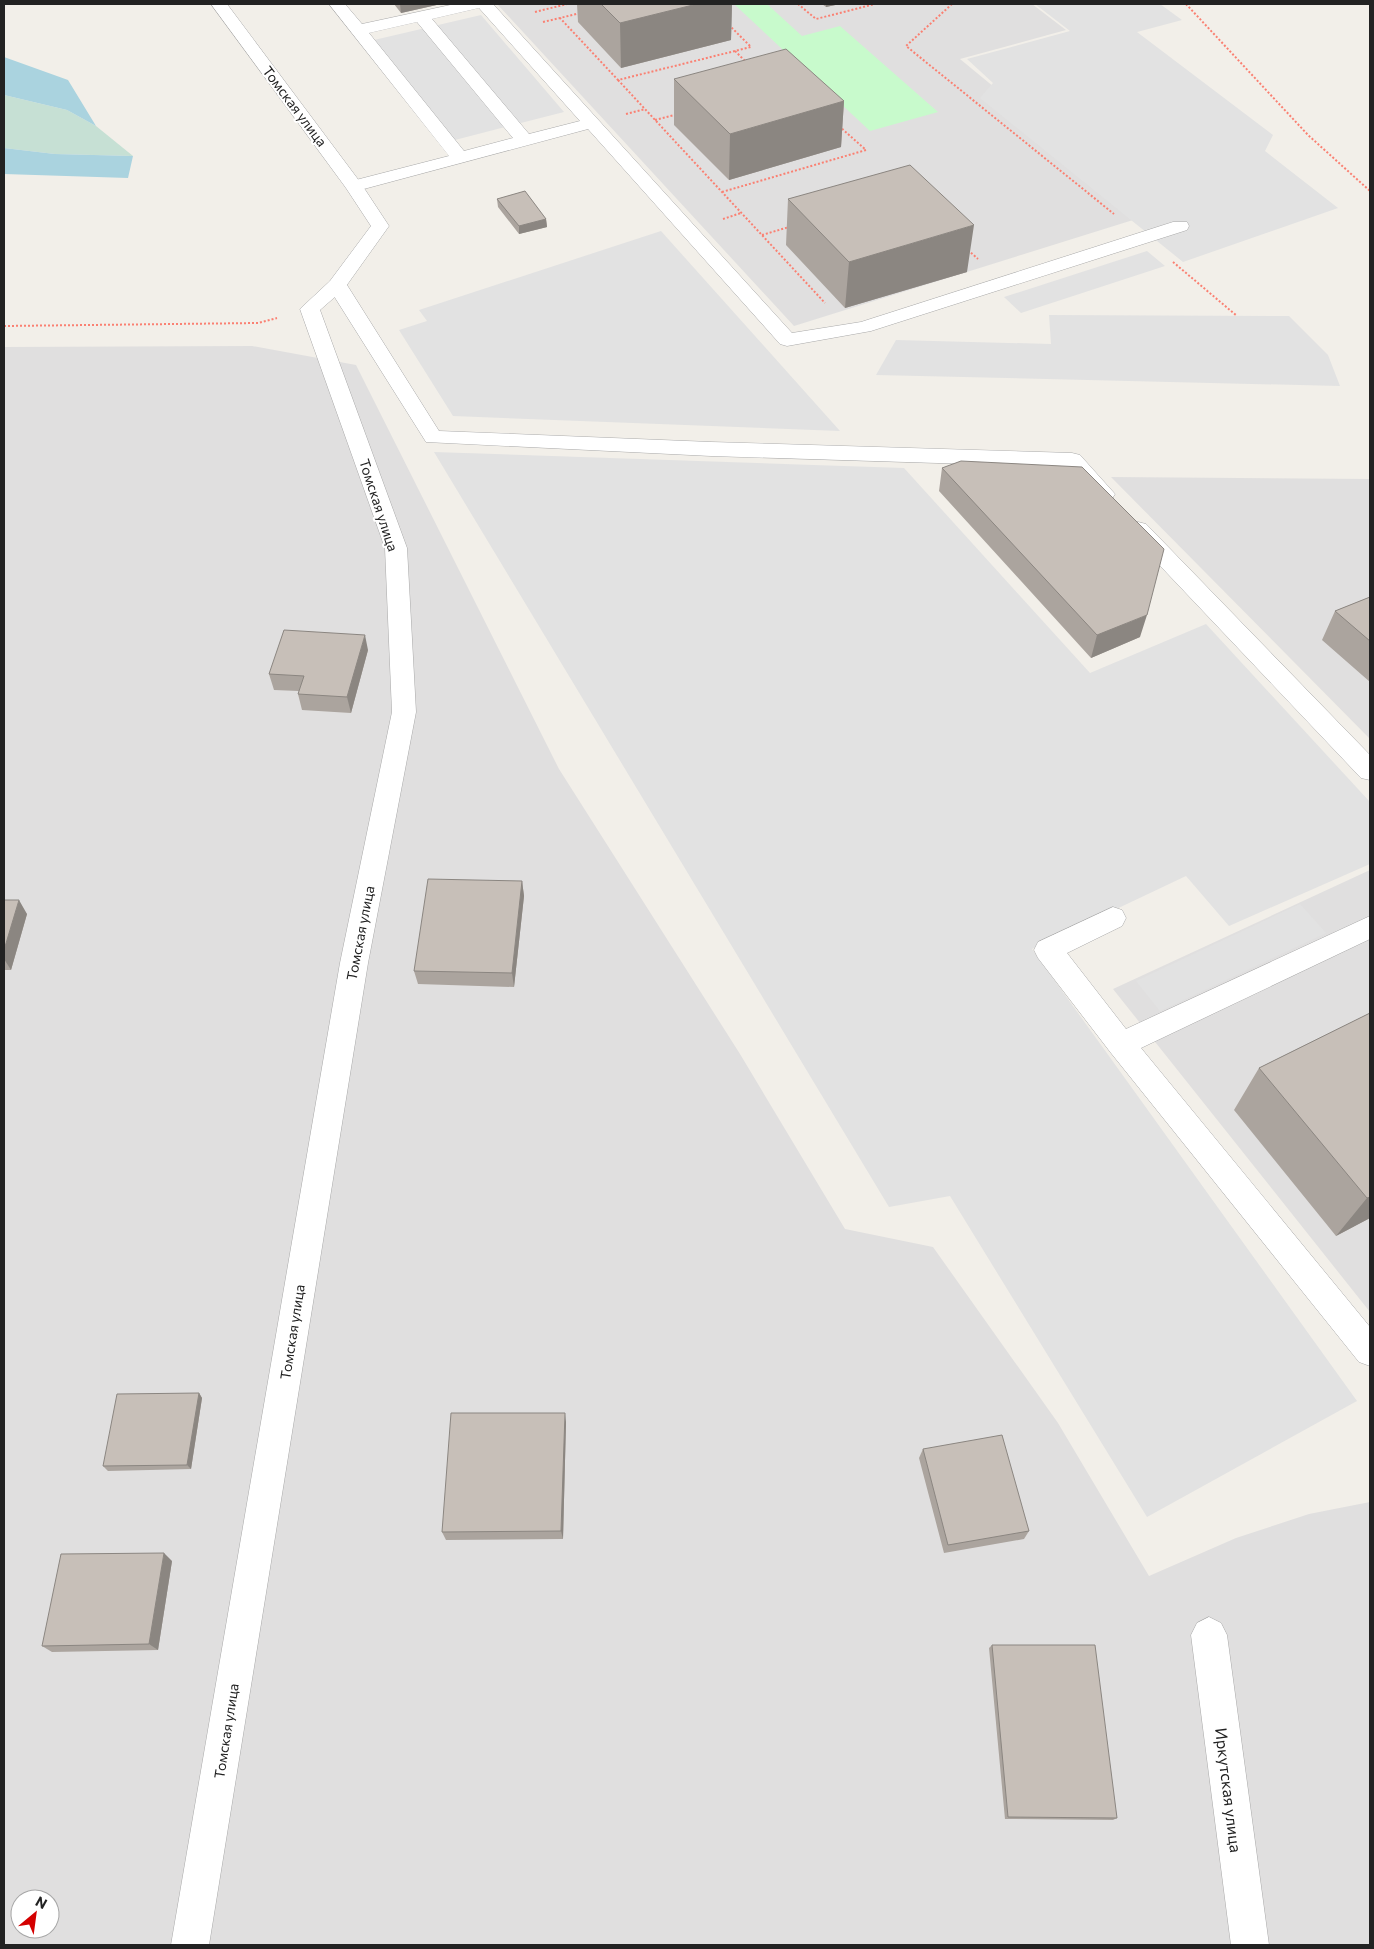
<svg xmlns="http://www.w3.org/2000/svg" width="1374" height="1949" viewBox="0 0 1374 1949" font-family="Commissioner,sans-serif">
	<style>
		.residential { fill: #e0dfdf; fill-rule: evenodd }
		.wetland { fill: #c6e0d4 }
		.park { fill: #c8facc }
		.parking { fill: #e2e2e2 }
		.water { fill: #aad3df }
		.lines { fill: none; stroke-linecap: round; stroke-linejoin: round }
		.lane-casing { stroke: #a9a9a9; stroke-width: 1 }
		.street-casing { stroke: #a9a9a9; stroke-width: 1 }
		.path { stroke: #fa8072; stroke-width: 2; stroke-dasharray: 2 2; stroke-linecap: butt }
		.lane { fill: #fff; fill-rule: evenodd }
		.street { fill: #fff; fill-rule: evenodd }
		.wall { fill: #aba49e }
		.shaded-wall { fill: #8b8681 }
		.building { fill: #c7bfb8; stroke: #8b8681 }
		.labels { text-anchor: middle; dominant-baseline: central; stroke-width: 4; stroke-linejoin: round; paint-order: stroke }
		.street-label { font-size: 14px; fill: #222; stroke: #fff }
		.near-street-label { font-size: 16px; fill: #222; stroke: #fff }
	</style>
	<rect width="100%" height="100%" fill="#f2efe9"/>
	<path class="residential" d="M505,4H1032L1066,30L960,59L1149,215L794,326L498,5Z
		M252,346L356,365L559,769L740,1054L845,1229L933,1247L1058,1423L1149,1576L1236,1538L1309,1514L1370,1502V1945H4V347ZM20,1899H50V1929H20Z
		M1111,477L1370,479V739Z
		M1370,870V1312L1113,989Z"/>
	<path class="wetland" d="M4,95L67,110L96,126L133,156L55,154L4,148Z"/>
	<path class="park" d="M734,4H767L802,36L840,26L938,112L870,131Z"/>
	<path class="parking" d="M1035,4H1160L1182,20L1137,32L1273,135L1265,151L1338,208L1183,262L980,98L993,83L967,59L1070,31Z
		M481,15L564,112L451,141L374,40Z
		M661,231L840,431L453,416L399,330L427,321L419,310Z
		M1147,251L1165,266L1021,313L1004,297Z
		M1049,315L1289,316L1328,355L1340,386L876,375L896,340L1051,344Z
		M434,452L904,468L1090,673L1206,624L1370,802V864L1229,926L1186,876L1032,949L1357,1401L1147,1517L950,1196L889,1207Z
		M1300,904L1326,933L1160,1011L1136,981Z"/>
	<path class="water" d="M4,57L68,80L96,126L67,110L4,95Z
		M4,148L55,154L133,156L128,178L4,174Z"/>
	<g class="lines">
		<defs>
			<path id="lane" d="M329,4H345L362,24L455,4H493L792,333L861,322L1173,222H1187L1189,226L1187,230L871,331L787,346L780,344L588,129L360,190H348L345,186L348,182L449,156ZM479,8L580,121L529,134L432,19ZM417,22L513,138L464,151L369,33Z
				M337,279L344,281L347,285L439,431L711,442L1072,453L1080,455L1115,494L1112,499C1092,504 1078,480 1066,467L711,456L426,442L327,285L330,281Z
				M1138,522L1146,524L1370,755V780L1361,778L1130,534L1127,529L1130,524Z
				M1113,907L1122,910L1126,918L1122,926L1067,953L1126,1029L1370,916V939L1141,1048L1370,1327V1366L1359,1362L1111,1053L1038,958L1034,950L1038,942Z"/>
			<path id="street" d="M211,4H227L360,182L389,226L344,289L320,310L407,548L416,712L368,963L209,1945H171L340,963L392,712L385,548L300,309L330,281L371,226L346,188Z
				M1209,1617L1221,1623L1227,1635L1269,1945H1231L1191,1635L1197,1623Z"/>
		</defs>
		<use href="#lane" class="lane-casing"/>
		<use href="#street" class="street-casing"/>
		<path class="path" d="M798,4L816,19L875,4
			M952,4L906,46L1114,214
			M1186,4L1308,135L1370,191
			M535,12L567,4
			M580,13L560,18L618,80L751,47L729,25
			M543,22L560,18
			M735,51L747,63
			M618,80L825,303
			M626,114L645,109
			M655,120L678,114
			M722,192L866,150L840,127
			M723,219L741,213
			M762,235L789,227
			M968,250L978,259
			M1173,262L1237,316
			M4,326L258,323L277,318"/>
		<use href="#lane" class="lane"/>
		<use href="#street" class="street"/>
	</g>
	<path class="wall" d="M394,4H441L401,13Z
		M577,4H732L731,40L621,68L578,22Z
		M822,4H840L826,7Z
		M674,79L844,101L841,147L729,180L674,125Z
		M497,199L546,219L547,227L519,234L498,207Z
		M788,199L967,272L845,308L786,245Z
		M942,468L1140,637L1091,658L939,491Z
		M1370,597V682L1322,640L1335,611Z
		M368,650L351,713L302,710L298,694L299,691L274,690L269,674Z
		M522,881L524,896L514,987L418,984L414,971Z
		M4,900L27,914L11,970H4Z
		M1370,1013V1218L1336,1236L1234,1110L1259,1068Z
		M199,1393L202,1398L191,1469L108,1471L103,1466Z
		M566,1422L563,1539L446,1540L442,1532Z
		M923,1449L1029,1531L1024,1539L944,1553L919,1458Z
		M172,1561L158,1650L52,1652L42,1646Z
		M992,1645L1117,1818L1113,1820L1005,1819L989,1648Z"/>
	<path class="shaded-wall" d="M400,4H441L401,13Z
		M697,4H732L731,40L621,68L620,23Z
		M826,4H840L826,7Z
		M844,101L841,147L729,180L730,134Z
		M546,219L547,227L519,234V226Z
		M974,225L967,272L845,308L849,262Z
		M1147,615L1140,637L1091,658L1097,635Z
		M365,635L368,650L351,713L347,697Z
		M522,881L524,896L514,987L512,973Z
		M19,900L27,914L11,970L4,959V950Z
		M1370,1197V1218L1336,1236L1367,1198Z
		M199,1393L202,1398L191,1469L187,1465Z
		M565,1413L566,1422L563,1539L561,1531Z
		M164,1553L172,1561L158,1650L149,1644Z"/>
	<path class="building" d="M601,4H697L620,23Z
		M786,49L844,101L730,134L674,79Z
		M910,165L974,225L849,262L788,199Z
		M525,191L546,219L519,226L497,199Z
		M961,461L1082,467L1164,549L1147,615L1097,635L942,468Z
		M1370,597V641L1335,611Z
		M284,630L365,635L347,697L298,694L304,676L269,674Z
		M428,879L522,881L512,973L414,971Z
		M4,900H19L4,950Z
		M1370,1013V1197L1367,1198L1259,1068Z
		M199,1393L187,1465L103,1466L117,1394Z
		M451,1413H565L561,1531L442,1532Z
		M1002,1435L1029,1531L948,1545L923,1449Z
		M164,1553L149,1644L42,1646L61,1554Z
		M992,1645H1095L1117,1818L1008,1817Z"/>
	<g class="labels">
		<g class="street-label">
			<text transform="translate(295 106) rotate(53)">Томская улица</text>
			<text transform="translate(379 505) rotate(72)">Томская улица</text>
			<text transform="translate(360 933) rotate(-79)">Томская улица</text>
			<text transform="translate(292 1332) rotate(-81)">Томская улица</text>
			<text transform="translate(226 1731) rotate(-81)">Томская улица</text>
		</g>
		<g class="near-street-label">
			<text transform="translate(1229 1790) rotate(83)">Иркутская улица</text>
		</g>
	</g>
	<rect width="1374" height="1949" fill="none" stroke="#222222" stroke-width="10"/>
	<g transform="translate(35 1914) rotate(29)"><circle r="24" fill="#ffffff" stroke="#a7a7a7"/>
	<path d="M0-4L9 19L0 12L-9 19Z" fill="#d40000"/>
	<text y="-8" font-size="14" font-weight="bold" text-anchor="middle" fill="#222222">N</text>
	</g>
</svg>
